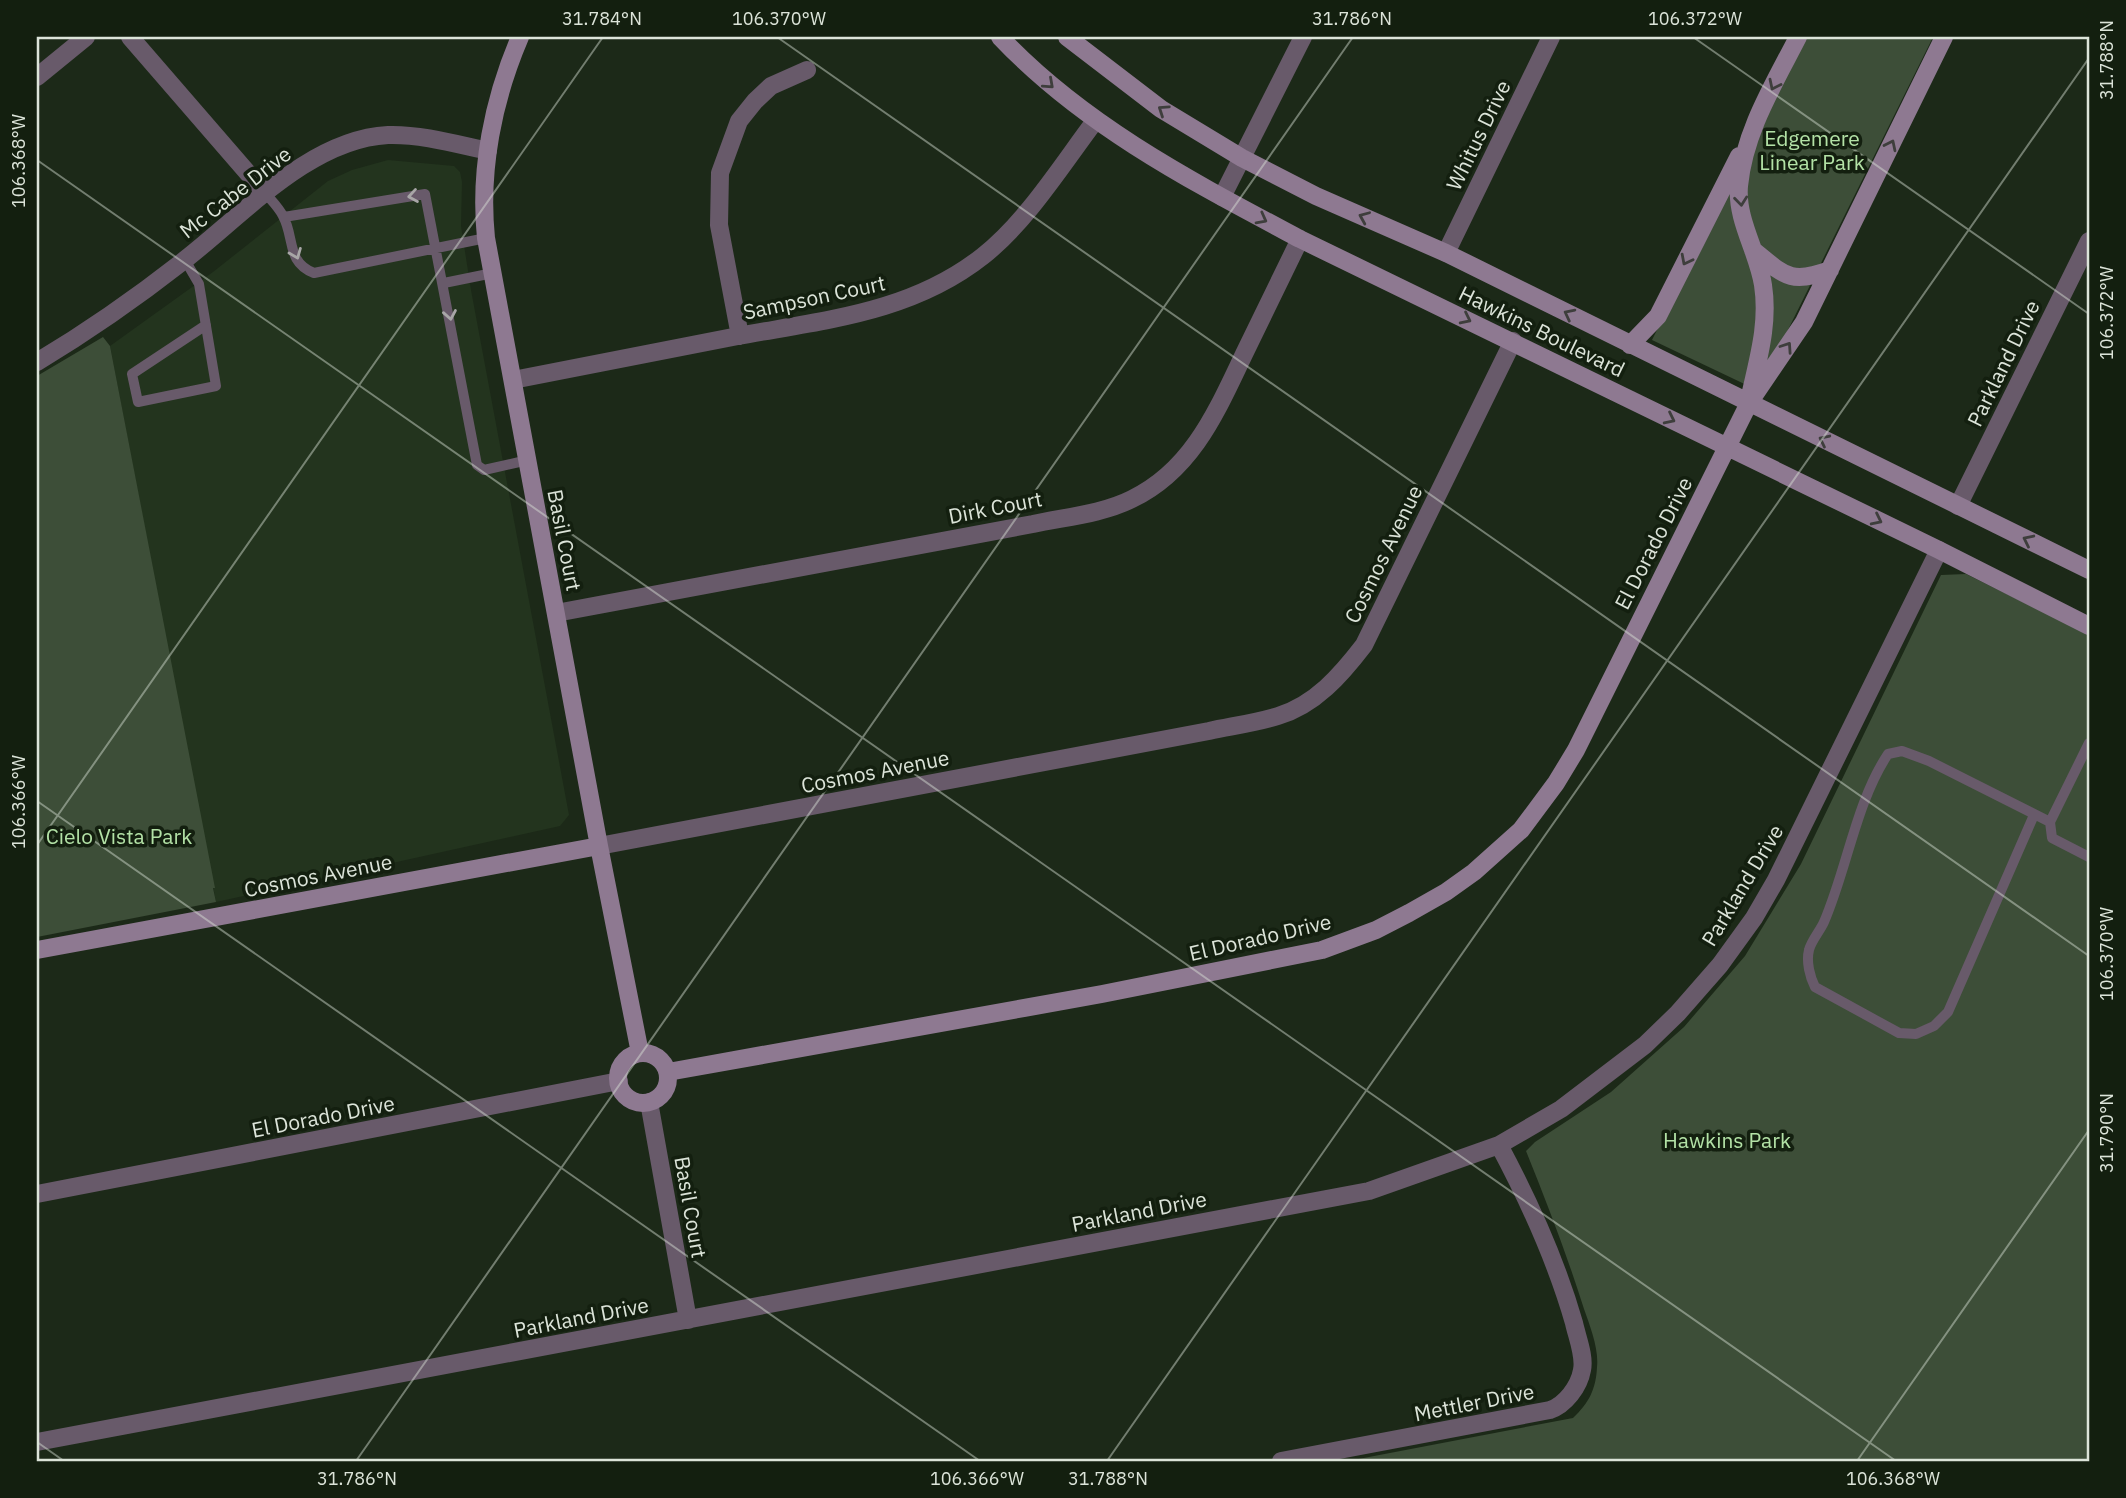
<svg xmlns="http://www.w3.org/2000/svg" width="2126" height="1498" viewBox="0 0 2126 1498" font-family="'IBM Plex Sans',sans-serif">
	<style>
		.built { fill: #23341e }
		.green { fill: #3d4e38 }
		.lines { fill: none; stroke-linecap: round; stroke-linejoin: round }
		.lane { stroke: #685a6a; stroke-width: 10 }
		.street { stroke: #685a6a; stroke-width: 18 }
		.secondary { stroke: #8e7991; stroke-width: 18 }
		.oneway { stroke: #3e3e3c }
		.oneway2 { stroke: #a8a6a7 }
		.ticks { fill: none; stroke: #dce4d9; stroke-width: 2; stroke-opacity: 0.45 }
		.labels { text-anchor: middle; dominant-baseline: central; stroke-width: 7; stroke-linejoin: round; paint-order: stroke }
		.street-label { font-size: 21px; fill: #dce4d9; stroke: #131f0f }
		.park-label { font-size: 21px; fill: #b3e2a6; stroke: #131f0f }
		.neatline { fill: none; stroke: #dce4d9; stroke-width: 2.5 }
		.ticks-label { font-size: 18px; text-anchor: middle; fill: #dce4d9 }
	</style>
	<rect width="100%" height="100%" fill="#1c2918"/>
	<path class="built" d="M388,160L454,166L460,172L462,182L461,226L471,290L569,815L560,826L216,902L110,346L213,272L328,181L352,170Z"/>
	<path class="green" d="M1803,37H1933L1775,356L1755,389L1652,340Z
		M103,337L110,346L215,888H213L216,902L37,937V376Z
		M1966,574L2089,635V1461H1348L1573,1418C1589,1403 1596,1389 1597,1367C1599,1349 1590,1326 1584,1309C1567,1255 1547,1203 1526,1151L1535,1142L1611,1092L1684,1027L1745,956L1801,864L1941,575Z"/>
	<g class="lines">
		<path class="lane" d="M266,194C272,201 279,208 283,216C295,238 286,262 314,273L486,238
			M284,217L425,194L477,465L484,470L528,460
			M185,260L199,284L216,386L138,402L132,374L206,325
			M444,283L493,273
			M2089,743L2050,822L2052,838L2089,857
			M2034,815L1948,1012L1934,1026L1916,1034L1899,1033L1815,987C1810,977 1806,962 1809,950C1811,941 1820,931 1824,922C1847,869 1856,802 1888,754L1902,751L1929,761L2050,822"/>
		<path class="street" d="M130,37L266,194
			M37,77L86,37
			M1222,197L1303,37
			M1446,253L1551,37
			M740,336L719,225L720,173L739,121L755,101L771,86L807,70
			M37,362C87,332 136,298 182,262C241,217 309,139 388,135C421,134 456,144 488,151
			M513,380C588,366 663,350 738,336C824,320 911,313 983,256C1027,221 1061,166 1095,121
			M1958,506L2089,241
			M556,613L1033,524C1065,517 1102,514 1132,499C1194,469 1218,408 1246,350C1264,313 1282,276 1300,239
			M599,846L1209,731C1232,726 1255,723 1278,716C1315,705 1341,675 1364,645L1513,341
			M649,1102L688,1320
			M37,1194L619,1081
			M37,1442L1369,1191L1499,1145L1561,1109L1645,1045L1678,1013L1720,965L1754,918L1776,880L1939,550
			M1281,1461L1550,1410C1565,1405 1579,1387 1582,1370C1585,1356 1577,1337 1574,1323C1556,1260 1530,1203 1499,1145"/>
		<path class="secondary" d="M520,37C493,100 479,170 486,238L599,846L640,1053
			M1000,37C1084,126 1193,182 1300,239L1939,550L2089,626
			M1067,37L1161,109L1242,158L1316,196L1446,253L2089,570
			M1753,250C1784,275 1790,285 1830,270
			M1630,345L1658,316L1739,156
			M1750,396C1758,359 1769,324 1763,285C1758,252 1736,220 1739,186C1744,132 1774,84 1798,37
			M37,950L599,846
			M618 1078a25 25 0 1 1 50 0a25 25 0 1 1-50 0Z
			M668,1072L1102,994L1322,950L1376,930L1409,913L1446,892L1474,872L1521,830L1556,783L1576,750L1749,403L1804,322L1944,37"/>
	</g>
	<defs><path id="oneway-chevron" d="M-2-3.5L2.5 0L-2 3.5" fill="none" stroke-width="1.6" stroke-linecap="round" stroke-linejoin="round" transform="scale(1.75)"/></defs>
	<g class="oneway">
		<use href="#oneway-chevron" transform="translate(1049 84) rotate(42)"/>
		<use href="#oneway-chevron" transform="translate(1774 85) rotate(116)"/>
		<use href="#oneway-chevron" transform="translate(1163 110) rotate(-146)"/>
		<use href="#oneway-chevron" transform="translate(1891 145) rotate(-64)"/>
		<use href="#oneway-chevron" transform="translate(1741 201) rotate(84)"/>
		<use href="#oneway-chevron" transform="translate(1364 217) rotate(-157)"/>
		<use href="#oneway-chevron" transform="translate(1262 219) rotate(28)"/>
		<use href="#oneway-chevron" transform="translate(1686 260) rotate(117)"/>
		<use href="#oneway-chevron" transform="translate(1569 314) rotate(-153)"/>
		<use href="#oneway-chevron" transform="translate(1466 319) rotate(26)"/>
		<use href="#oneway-chevron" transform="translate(1787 347) rotate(-56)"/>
		<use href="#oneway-chevron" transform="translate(1670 419) rotate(26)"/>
		<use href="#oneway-chevron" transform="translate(1824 440) rotate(-154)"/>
		<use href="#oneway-chevron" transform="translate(1877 520) rotate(26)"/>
		<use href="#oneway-chevron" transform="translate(2028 540) rotate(-154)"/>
	</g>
	<g class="oneway2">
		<use href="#oneway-chevron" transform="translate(413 196) rotate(171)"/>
		<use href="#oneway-chevron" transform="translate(296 254) rotate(68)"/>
		<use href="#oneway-chevron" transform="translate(450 315) rotate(80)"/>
	</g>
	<path class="ticks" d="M777,37L2089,956M1693,37L2089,314M37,160L1896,1461M37,801L980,1461M37,845L603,37M37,1442L64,1461M356,1461L1353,37M1107,1461L2089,58M1857,1461L2089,1130"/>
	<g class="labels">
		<g class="street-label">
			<text transform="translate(1478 135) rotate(-64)">Whitus Drive</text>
			<text transform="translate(235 192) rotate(-38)">Mc Cabe Drive</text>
			<text transform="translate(814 297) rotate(-12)">Sampson Court</text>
			<text transform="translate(1542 331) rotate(26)">Hawkins Boulevard</text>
			<text transform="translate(2003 363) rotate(-64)">Parkland Drive</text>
			<text transform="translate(995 507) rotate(-11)">Dirk Court</text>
			<text transform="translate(565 540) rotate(79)">Basil Court</text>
			<text transform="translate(1653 543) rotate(-63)">El Dorado Drive</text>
			<text transform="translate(1383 554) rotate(-64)">Cosmos Avenue</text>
			<text transform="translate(875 771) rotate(-11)">Cosmos Avenue</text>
			<text transform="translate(318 875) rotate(-11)">Cosmos Avenue</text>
			<text transform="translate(1742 885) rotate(-59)">Parkland Drive</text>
			<text transform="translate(1260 937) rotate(-13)">El Dorado Drive</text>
			<text transform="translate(323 1116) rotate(-11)">El Dorado Drive</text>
			<text transform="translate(691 1207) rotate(80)">Basil Court</text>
			<text transform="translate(1139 1211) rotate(-11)">Parkland Drive</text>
			<text transform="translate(581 1317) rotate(-11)">Parkland Drive</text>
			<text transform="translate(1474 1402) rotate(-11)">Mettler Drive</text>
		</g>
		<g class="park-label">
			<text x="1812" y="138">Edgemere<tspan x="1812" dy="24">Linear Park</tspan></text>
			<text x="119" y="836">Cielo Vista Park</text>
			<text x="1727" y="1140">Hawkins Park</text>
		</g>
	</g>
	<rect width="2126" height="1498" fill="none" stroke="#131f0f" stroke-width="77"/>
	<rect x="38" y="38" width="2050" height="1422" class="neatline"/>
	<g class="ticks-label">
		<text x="602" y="25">31.784°N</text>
		<text x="779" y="25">106.370°W</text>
		<text x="1352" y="25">31.786°N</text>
		<text x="1695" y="25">106.372°W</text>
		<text transform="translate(2107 60) rotate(-90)" y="6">31.788°N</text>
		<text transform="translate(19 161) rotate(-90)" y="6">106.368°W</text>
		<text transform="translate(2107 313) rotate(-90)" y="6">106.372°W</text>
		<text transform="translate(19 802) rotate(-90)" y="6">106.366°W</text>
		<text transform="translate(2107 954) rotate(-90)" y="6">106.370°W</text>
		<text transform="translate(2107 1133) rotate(-90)" y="6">31.790°N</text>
		<text x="357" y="1485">31.786°N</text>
		<text x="977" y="1485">106.366°W</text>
		<text x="1108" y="1485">31.788°N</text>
		<text x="1893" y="1485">106.368°W</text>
	</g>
</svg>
